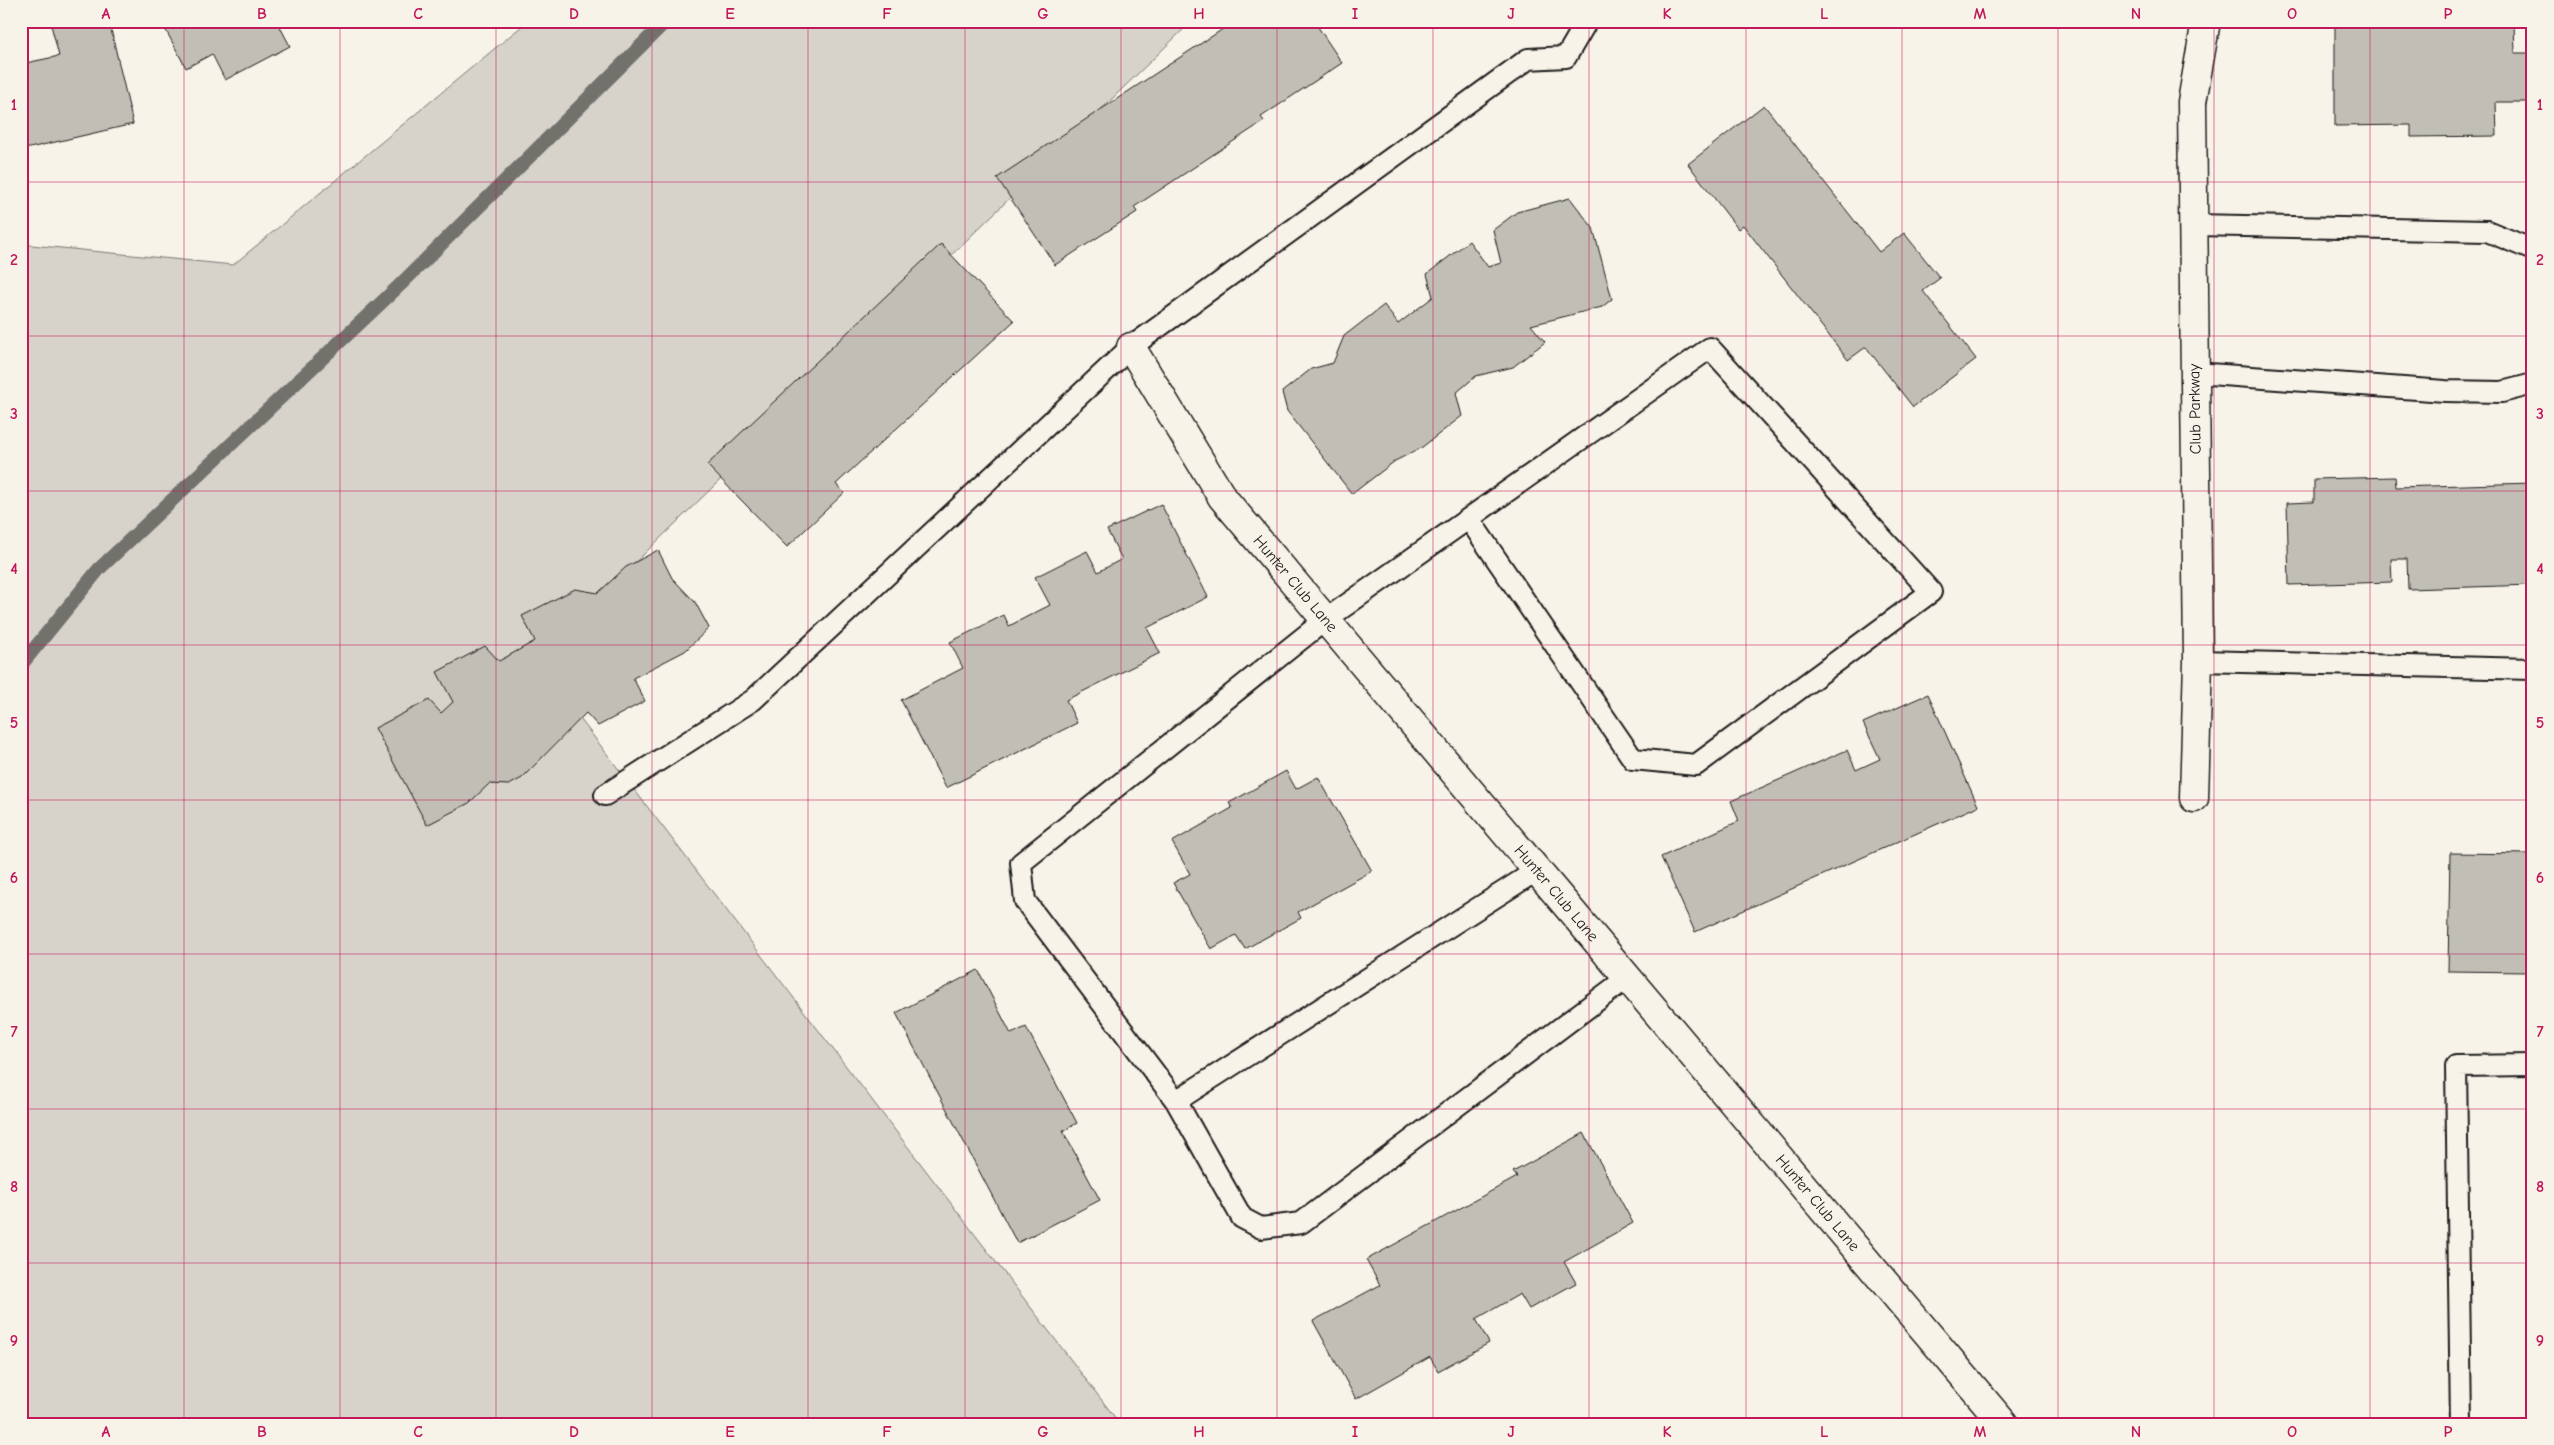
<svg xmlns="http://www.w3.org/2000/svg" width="2554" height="1445" viewBox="0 0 2554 1445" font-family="'Comic Neue',sans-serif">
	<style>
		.green { fill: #d7d3cb; stroke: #7a7874 }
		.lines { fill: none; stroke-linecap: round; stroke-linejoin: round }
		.stream { stroke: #72716c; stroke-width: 14 }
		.building { fill: #c0beb5; stroke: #1c1c1c }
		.service-casing { stroke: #1c1c1c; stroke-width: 24 }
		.minor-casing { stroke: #1c1c1c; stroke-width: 31 }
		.service { stroke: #f7f3e8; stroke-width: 20 }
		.minor { stroke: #f7f3e8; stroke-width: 28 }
		.grid { fill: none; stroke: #c2185b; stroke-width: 1; stroke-opacity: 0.55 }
		.labels { text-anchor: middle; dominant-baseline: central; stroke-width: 4; stroke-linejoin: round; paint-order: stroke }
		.street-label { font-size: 16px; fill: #1c1c1c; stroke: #f7f3e8 }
		.neatline { fill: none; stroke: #c2185b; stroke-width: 2 }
		.grid-label { font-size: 16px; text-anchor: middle; font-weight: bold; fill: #c2185b }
	</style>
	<rect width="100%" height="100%" fill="#f7f3e8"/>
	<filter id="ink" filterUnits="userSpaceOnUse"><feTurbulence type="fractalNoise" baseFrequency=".02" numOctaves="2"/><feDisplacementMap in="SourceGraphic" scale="10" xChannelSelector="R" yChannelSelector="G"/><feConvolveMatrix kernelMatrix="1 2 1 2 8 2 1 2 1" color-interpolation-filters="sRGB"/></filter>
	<g filter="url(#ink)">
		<path class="green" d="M528,21H1192L535,660L1120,1424H21V244L233,265Z"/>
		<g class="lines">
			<path class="stream" d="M21,665L99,569L400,285L666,21"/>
		</g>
		<path class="building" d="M50,21H109L133,124L21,150V64L59,56Z
			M161,21H277L290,46L225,80L212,54L186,68Z
			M1235,21H1314L1342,63L1261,117L1264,121L1134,207L1137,212L1055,265L997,178Z
			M2514,23L2515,53H2533V136L2531,102H2496L2497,136L2411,137V125L2335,126V25Z
			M1764,105L1879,252L1904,233L1940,278L1923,291L1976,359L1913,407L1866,347L1848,360L1743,225L1738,229L1688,164Z
			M1570,198L1593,228L1612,299L1602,307L1531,325L1545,342L1513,367L1476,376L1456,393L1462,416L1421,448L1395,461L1352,494L1287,411L1282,392L1311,369L1333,363L1344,336L1384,305L1398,324L1433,297L1427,274L1469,241L1488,267L1501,263L1493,230L1517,212Z
			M941,244L1014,321L836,484L844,493L787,547L707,465Z
			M2395,477L2396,487L2533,483V585L2408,589L2407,559H2391L2392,582L2289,585L2287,503L2314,502V479Z
			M1161,504L1208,597L1147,628L1160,653L1066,700L1077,723L946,788L901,700L963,668L950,642L1004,615L1009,626L1050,605L1035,577L1087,551L1098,572L1122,559L1107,530Z
			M658,550L672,578L695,602L709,628L685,651L633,678L645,701L598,726L586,713L522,778L509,785L489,784L469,803L427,825L375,728L429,700L441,713L453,702L437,672L485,646L499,661L535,641L522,616L575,589L598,593L626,567Z
			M1928,694L1978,806L1695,932L1661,857L1739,821L1731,801L1847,750L1856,770L1880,759L1863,723Z
			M1286,771L1296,789L1318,777L1372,871L1298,912L1301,918L1245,949L1236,935L1211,949L1173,883L1190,874L1172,842L1232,808L1229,803Z
			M2450,853L2533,854V958H2527V972L2448,971Z
			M978,970L1011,1034L1026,1027L1077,1123L1063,1131L1100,1200L1017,1243L896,1013Z
			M1584,1133L1633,1223L1564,1262L1576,1283L1529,1309L1520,1294L1476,1319L1489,1343L1438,1371L1430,1357L1356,1399L1313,1321L1380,1285L1366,1260L1517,1177L1513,1172Z"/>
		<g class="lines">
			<defs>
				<path id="service" d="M2194,225L2487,231L2533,250
					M2195,373L2445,391L2502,392L2533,384
					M1469,519L1633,759L1696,765L1931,592L1710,348L1325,620L1021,863L1025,901L1176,1101L1242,1218L1261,1228L1301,1223L1627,978
					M2198,661L2533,669
					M605,795L753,700L1131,347L1528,59L1566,57L1587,21
					M1176,1101L1536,871
					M2461,1424L2456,1066L2533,1065"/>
				<g id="minor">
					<path id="s1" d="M1131,347L1222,497L2004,1424"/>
					<path d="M2194,798L2198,661L2192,102L2206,21"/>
				</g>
			</defs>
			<use href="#service" class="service-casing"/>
			<use href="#minor" class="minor-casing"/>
			<use href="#service" class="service"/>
			<use href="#minor" class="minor"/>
		</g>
	</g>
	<path class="grid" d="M184,21V1424M340,21V1424M496,21V1424M652,21V1424M808,21V1424M965,21V1424M1121,21V1424M1277,21V1424M1433,21V1424M1589,21V1424M1746,21V1424M1902,21V1424M2058,21V1424M2214,21V1424M2370,21V1424M21,182H2533M21,336H2533M21,491H2533M21,645H2533M21,800H2533M21,954H2533M21,1109H2533M21,1263H2533"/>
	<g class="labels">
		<g class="street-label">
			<text transform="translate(2195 409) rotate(-91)">Club Parkway</text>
			<text stroke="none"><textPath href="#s1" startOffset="289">Hunter Club Lane</textPath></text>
			<text stroke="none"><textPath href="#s1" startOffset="694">Hunter Club Lane</textPath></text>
			<text stroke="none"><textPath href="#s1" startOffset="1099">Hunter Club Lane</textPath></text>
		</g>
	</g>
	<rect width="2554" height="1445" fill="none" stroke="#f7f3e8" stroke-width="55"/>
	<rect x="28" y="28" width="2498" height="1390" class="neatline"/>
	<g class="grid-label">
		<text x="106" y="19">A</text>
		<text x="262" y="19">B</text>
		<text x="418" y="19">C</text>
		<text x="574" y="19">D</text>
		<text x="730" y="19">E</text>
		<text x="887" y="19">F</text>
		<text x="1043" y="19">G</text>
		<text x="1199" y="19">H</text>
		<text x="1355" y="19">I</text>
		<text x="1511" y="19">J</text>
		<text x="1667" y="19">K</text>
		<text x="1824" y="19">L</text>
		<text x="1980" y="19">M</text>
		<text x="2136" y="19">N</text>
		<text x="2292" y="19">O</text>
		<text x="2448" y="19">P</text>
		<text x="14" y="110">1</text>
		<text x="2540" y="110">1</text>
		<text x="14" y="265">2</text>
		<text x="2540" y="265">2</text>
		<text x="14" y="419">3</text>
		<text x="2540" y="419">3</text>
		<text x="14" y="574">4</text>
		<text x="2540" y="574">4</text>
		<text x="14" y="728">5</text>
		<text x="2540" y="728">5</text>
		<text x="14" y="883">6</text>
		<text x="2540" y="883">6</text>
		<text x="14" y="1037">7</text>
		<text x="2540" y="1037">7</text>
		<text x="14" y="1192">8</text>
		<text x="2540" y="1192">8</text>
		<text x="14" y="1346">9</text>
		<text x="2540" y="1346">9</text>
		<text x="106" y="1437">A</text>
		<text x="262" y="1437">B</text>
		<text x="418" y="1437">C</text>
		<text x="574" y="1437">D</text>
		<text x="730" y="1437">E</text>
		<text x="887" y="1437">F</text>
		<text x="1043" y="1437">G</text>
		<text x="1199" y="1437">H</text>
		<text x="1355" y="1437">I</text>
		<text x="1511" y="1437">J</text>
		<text x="1667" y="1437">K</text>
		<text x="1824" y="1437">L</text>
		<text x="1980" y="1437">M</text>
		<text x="2136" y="1437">N</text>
		<text x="2292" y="1437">O</text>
		<text x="2448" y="1437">P</text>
	</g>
</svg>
